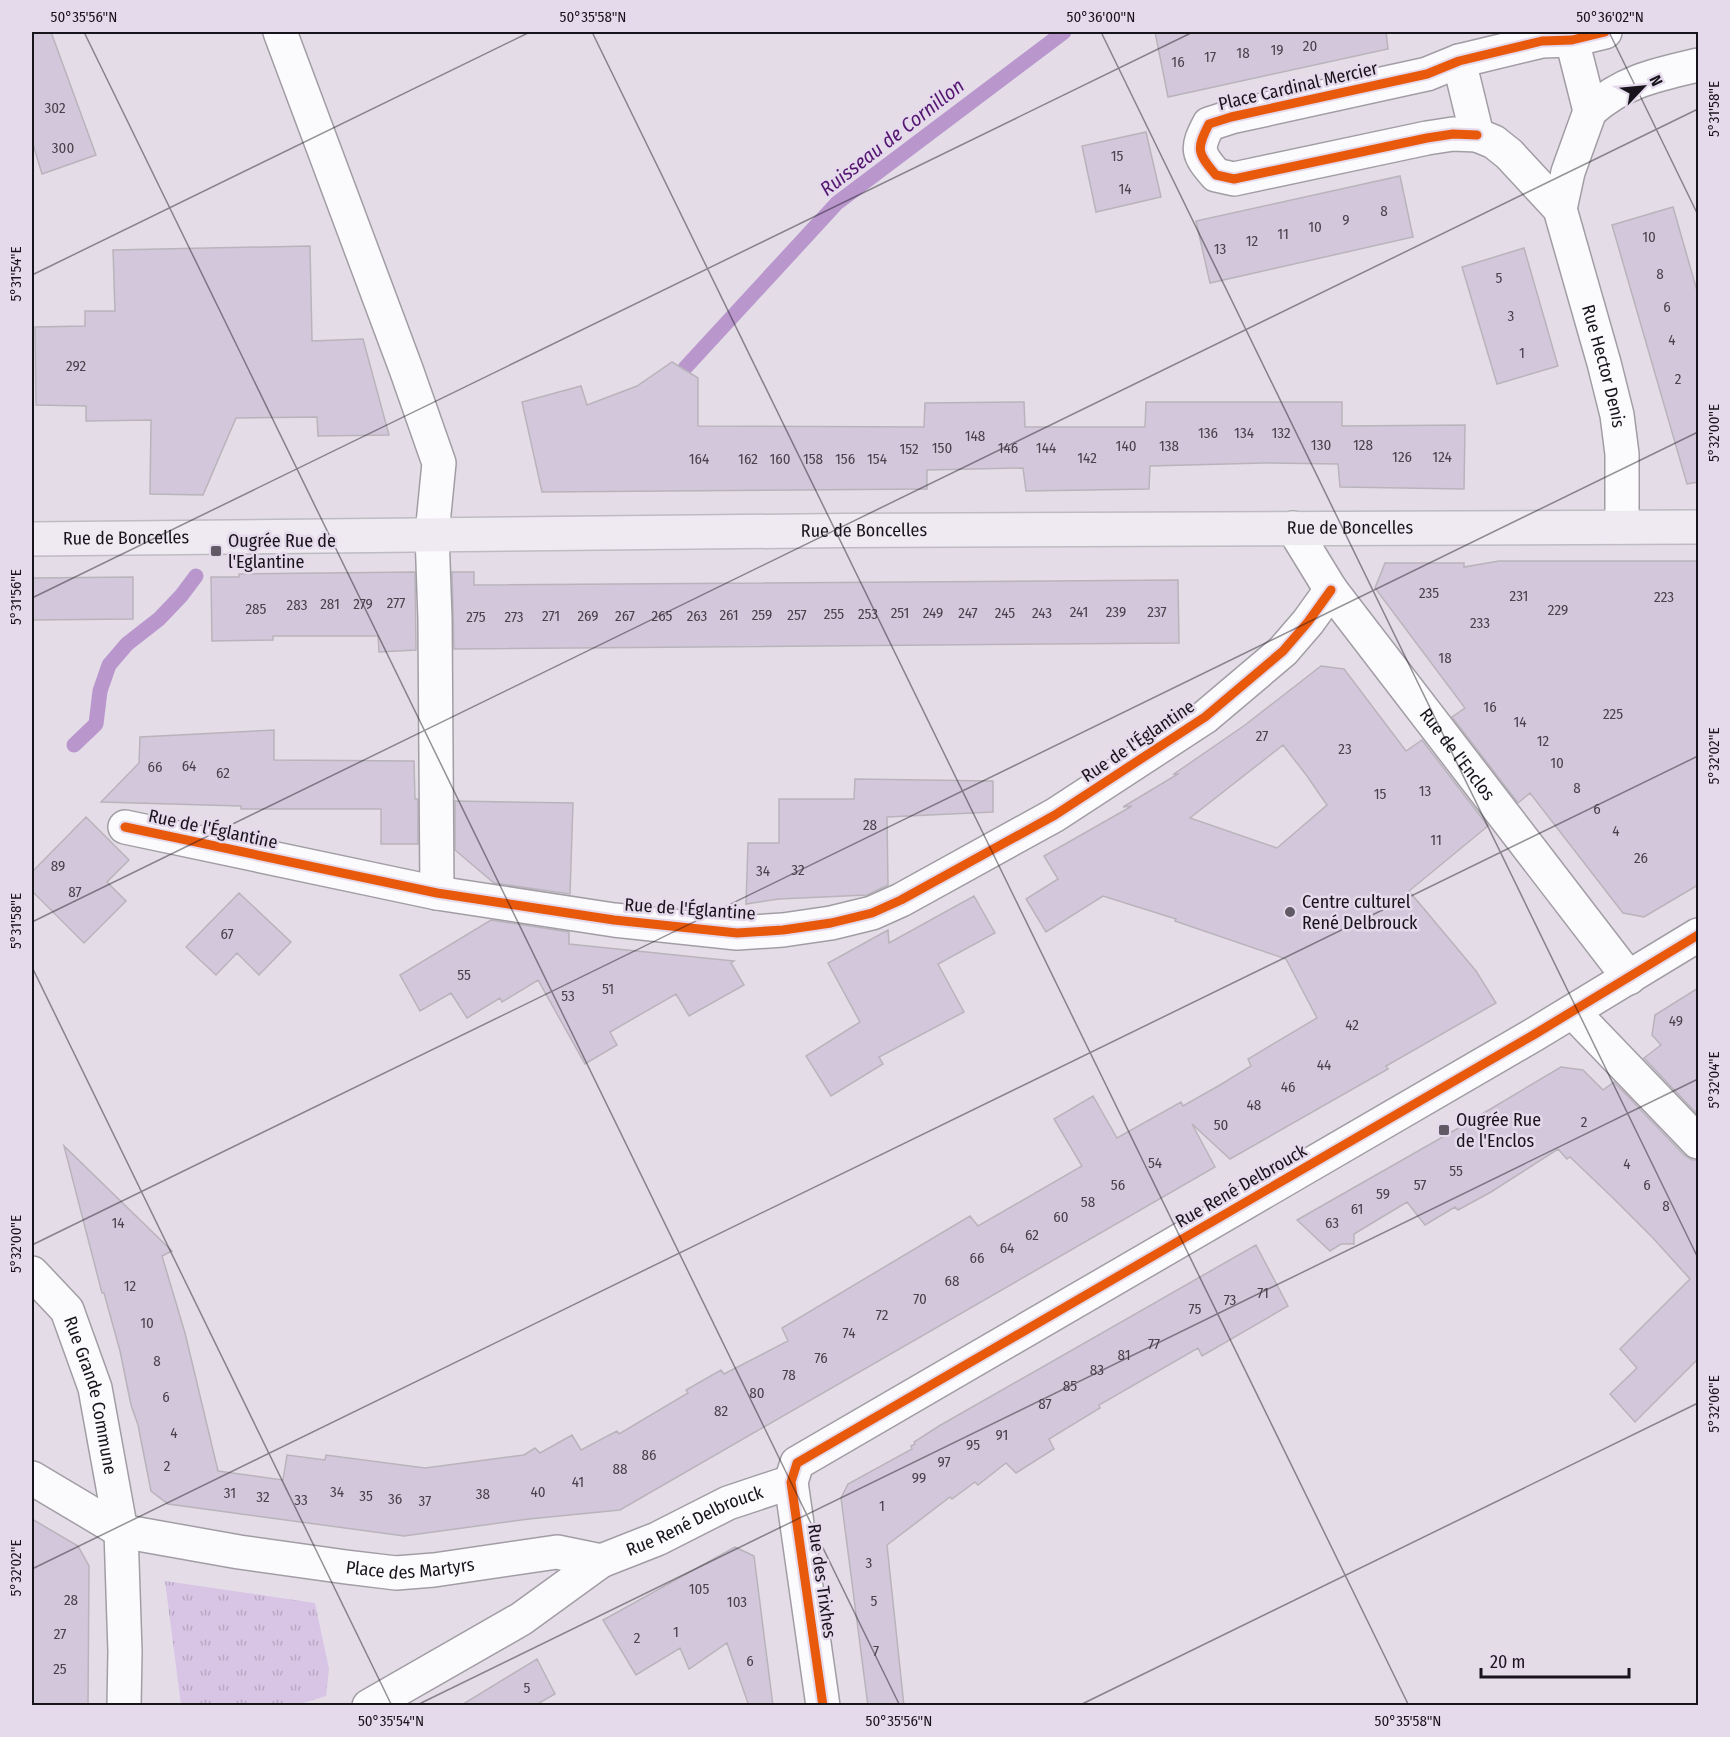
<svg xmlns="http://www.w3.org/2000/svg" width="1730" height="1737" viewBox="0 0 1730 1737" font-family="'Fira Sans Condensed',sans-serif">
	<style>
		.park { fill: url(#park-tufts) }
		.lines { fill: none; stroke-linecap: round; stroke-linejoin: round }
		.stream { stroke: #b997cd; stroke-width: 15 }
		.building { fill: #d3c7db; stroke: #b9b4bb; stroke-width: 1.5; fill-rule: evenodd }
		.minor-casing { stroke: #a29da5; stroke-width: 36 }
		.major-casing { stroke: #bebbc1; stroke-width: 36 }
		.minor { stroke: #fbfafc; stroke-width: 33 }
		.major { stroke: #efe9f2; stroke-width: 33 }
		.cycleway-casing { stroke: #e5d9ec; stroke-width: 13 }
		.cycleway { stroke: #e8590c; stroke-width: 9 }
		.ticks { fill: none; stroke: #18141b; stroke-width: 1.5; stroke-opacity: 0.45 }
		.poi-dot { fill: #5f5a63; stroke: #e5d9ec; stroke-width: 2 }
		.labels { text-anchor: middle; dominant-baseline: central; stroke-width: 5; stroke-linejoin: round; paint-order: stroke }
		.number-label { font-size: 15px; fill: #48424c }
		.street-label { font-size: 18px; fill: #18141b; stroke: #e5d9ec }
		.poi-label { font-size: 18px; fill: #18141b; stroke: #e5d9ec; text-anchor: start }
		.water-label { font-size: 20px; font-style: italic; fill: #531670; stroke: #e5d9ec }
		.neatline { fill: none; stroke: #18141b; stroke-width: 2 }
		.ticks-label { font-size: 15px; text-anchor: middle; fill: #18141b }
	</style>
	<defs>
		<pattern id="park-tufts" width="24" height="20" patternUnits="userSpaceOnUse" patternTransform="scale(1.5)"><rect width="24" height="20" fill="#d8c4e5"/><path d="M3 7l-1-3M5 7V3M7 7l1-3M15 17l-1-3M17 17v-4M19 17l1-3" fill="none" stroke="#b9a8c4"/></pattern>
	</defs>
	<rect width="100%" height="100%" fill="#e4dde8"/>
	<path class="park" d="M165,1581L315,1603L329,1669L326,1696L297,1705H181Z"/>
	<g class="lines">
		<path class="stream" d="M685,368L837,203L1064,32
			M74,745L96,724L100,691L109,665L127,644L159,619L181,596L196,576"/>
	</g>
	<path class="building" d="M32,32H51L96,155L42,174L32,141Z
		M1155,32H1386L1388,49L1168,97Z
		M1146,132L1161,197L1096,212L1082,146Z
		M1400,176L1413,237L1210,283L1196,221Z
		M1673,207L1698,294V482L1687,484L1612,225Z
		M310,246L312,341L363,339L389,435L318,436L317,417L236,418L203,495L150,494L151,420L86,421V406L36,405L35,327L85,326V311H115L113,250Z
		M1524,248L1558,366L1497,384L1462,267Z
		M672,362L698,378V426L924,427L925,403L1024,402L1025,427H1145L1146,402H1342V426L1465,425L1464,489L1340,487L1338,464L1264,463L1150,466L1149,489L1026,491L1023,468L927,470V489L542,492L522,402L581,386L587,405L637,386Z
		M1499,561H1698V885L1644,917L1623,913L1530,793L1518,803L1452,717L1465,708L1375,588L1385,563H1464V567Z
		M415,572L416,650L379,652L378,636H273V640L212,641L211,577H239V574Z
		M452,572H474V585L1178,580L1179,643L454,649Z
		M133,577V619L32,620V578Z
		M1321,666L1344,669L1406,751L1422,740L1488,826L1409,891L1476,971L1496,1003L1386,1066L1388,1069L1230,1159L1192,1124L1215,1167L620,1510L529,1519L404,1536L168,1504L151,1491L138,1425L131,1405L120,1351L104,1293H102L64,1146L172,1251L162,1256L185,1333L218,1471L283,1480L287,1455L325,1460L326,1455L425,1468L524,1455L535,1448L540,1453L572,1435L581,1450L617,1431L619,1434L688,1393L686,1390L721,1370L724,1374L788,1341L782,1328L970,1216L978,1226L1082,1166L1054,1119L1093,1096L1117,1138L1181,1102L1183,1106L1220,1085L1251,1066L1248,1059L1317,1018L1286,959L1175,921L1176,919L1103,896L1046,932L1026,899L1058,879L1044,856L1132,806L1123,807L1178,774H1174L1245,725ZM1283,745L1307,776L1327,805L1277,848L1190,818Z
		M274,730V760L414,761L415,799H418V844H381V809H241V806L101,802L139,763L140,737Z
		M855,779L993,781V812L887,817L888,885L867,895L779,899L746,904L748,843H779V799H854Z
		M455,801L573,803L570,894L494,883L455,850Z
		M86,817L129,860L107,882L126,901L84,943L32,891V872Z
		M239,893L291,942L259,975L237,953L216,975L186,947Z
		M974,896L995,933L938,964L964,1012L879,1057L883,1064L831,1096L806,1056L860,1022L828,963L888,930L889,943Z
		M491,920L569,932V944L734,961L731,963L744,985L689,1016L676,994L610,1032L617,1045L585,1064L538,980L502,1002L500,998L467,1018L451,993L420,1011L400,975Z
		M1698,988V1115L1644,1058L1661,1045L1652,1035L1655,1015Z
		M1561,1067L1583,1070L1603,1090L1614,1082L1684,1155L1692,1160H1698V1359L1635,1422L1610,1394L1637,1368L1620,1349L1690,1279L1653,1238L1613,1198L1570,1157L1567,1159L1558,1149L1491,1192L1458,1210L1455,1207L1425,1225L1407,1202L1354,1234V1244H1341L1330,1251L1297,1220L1455,1130Z
		M1256,1245L1288,1306L1202,1356L1198,1348L1099,1405L1100,1408L1049,1439L1054,1449L1016,1473L1006,1463L978,1485L975,1482L952,1499L950,1497L887,1545L904,1706H868L841,1498L848,1484L912,1449L911,1446L915,1444L914,1442L939,1426Z
		M32,1519L78,1546L89,1566L88,1706H32Z
		M735,1547L754,1556L773,1706H749L727,1643L689,1669L680,1648L636,1675L603,1620Z
		M537,1659L555,1694L534,1706H460Z"/>
	<g class="lines">
		<defs>
			<g id="minor">
				<path d="M280,32L406,369L439,463L432,534L435,619L437,893"/>
				<path id="s1" d="M1459,61L1477,135L1494,142L1509,154L1560,209L1604,363L1617,415L1622,454V527"/>
				<path d="M1590,111C1624,81 1655,75 1698,65"/>
				<path d="M1477,135L1453,134L1427,138L1234,179L1216,175C1197,153 1196,149 1209,124L1231,117L1427,74L1459,61L1542,41L1572,40L1605,32"/>
				<path d="M1560,209L1568,172L1590,111L1572,40"/>
				<path id="s2" d="M1293,528L1331,590L1629,978"/>
				<path d="M125,827L437,893L614,920L737,933L783,930L831,923L872,913L901,900L1055,815L1205,717L1283,651L1308,622L1331,590"/>
				<path d="M1573,1012L1698,1142"/>
				<path id="s3" d="M32,1273L67,1310L95,1388L121,1531L125,1652L124,1706"/>
				<path id="s4" d="M32,1478L121,1531L239,1552L346,1567L396,1573L434,1570L557,1552L601,1561"/>
				<path id="s5" d="M369,1706L521,1619L601,1561L657,1539L728,1503L791,1482"/>
				<path d="M823,1706L791,1482L797,1463L1535,1034L1698,935"/>
			</g>
			<g id="major">
				<path id="s6" d="M32,539C587,532 1143,527 1698,527"/>
			</g>
		</defs>
		<use href="#minor" class="minor-casing"/>
		<use href="#major" class="major-casing"/>
		<use href="#minor" class="minor"/>
		<use href="#major" class="major"/>
		<defs>
			<path id="cycleway" d="M1477,135L1453,134L1427,138L1234,179L1216,175C1197,153 1196,149 1209,124L1231,117L1427,74L1459,61L1542,41L1572,40L1605,32
				M125,827L437,893L614,920L737,933L783,930L831,923L872,913L901,900L1055,815L1205,717L1283,651L1308,622L1331,590
				M823,1706L791,1482L797,1463L1535,1034L1698,935"/>
		</defs>
		<use href="#cycleway" class="cycleway-casing"/>
		<use href="#cycleway" class="cycleway"/>
	</g>
	<path class="ticks" d="M84,32L900,1706M592,32L1409,1706M1101,32L1698,1258M1609,32L1698,215M32,275L530,32M32,598L1193,32M32,922L1698,109M32,967L392,1706M32,1245L1698,432M32,1569L1698,756M415,1706L1698,1079M1078,1706L1698,1403"/>
	<g class="poi-dot">
		<rect x="210" y="545" width="12" height="12" rx="3"/>
		<circle cx="1290" cy="912" r="6"/>
		<rect x="1438" y="1124" width="12" height="12" rx="3"/>
	</g>
	<g class="labels">
		<g class="number-label">
			<text x="1310" y="46">20</text>
			<text x="1277" y="50">19</text>
			<text x="1243" y="53">18</text>
			<text x="1210" y="57">17</text>
			<text x="1178" y="62">16</text>
			<text x="55" y="108">302</text>
			<text x="63" y="148">300</text>
			<text x="1117" y="156">15</text>
			<text x="1125" y="189">14</text>
			<text x="1384" y="211">8</text>
			<text x="1346" y="220">9</text>
			<text x="1315" y="227">10</text>
			<text x="1283" y="234">11</text>
			<text x="1649" y="237">10</text>
			<text x="1252" y="241">12</text>
			<text x="1220" y="249">13</text>
			<text x="1660" y="274">8</text>
			<text x="1499" y="278">5</text>
			<text x="1667" y="307">6</text>
			<text x="1511" y="316">3</text>
			<text x="1672" y="340">4</text>
			<text x="1522" y="353">1</text>
			<text x="76" y="366">292</text>
			<text x="1678" y="379">2</text>
			<text x="1208" y="433">136</text>
			<text x="1244" y="433">134</text>
			<text x="1281" y="433">132</text>
			<text x="975" y="436">148</text>
			<text x="1321" y="445">130</text>
			<text x="1363" y="445">128</text>
			<text x="1126" y="446">140</text>
			<text x="1169" y="446">138</text>
			<text x="942" y="448">150</text>
			<text x="1008" y="448">146</text>
			<text x="1046" y="448">144</text>
			<text x="909" y="449">152</text>
			<text x="1402" y="457">126</text>
			<text x="1442" y="457">124</text>
			<text x="1087" y="458">142</text>
			<text x="699" y="459">164</text>
			<text x="748" y="459">162</text>
			<text x="780" y="459">160</text>
			<text x="813" y="459">158</text>
			<text x="845" y="459">156</text>
			<text x="877" y="459">154</text>
			<text x="1429" y="593">235</text>
			<text x="1519" y="596">231</text>
			<text x="1664" y="597">223</text>
			<text x="396" y="603">277</text>
			<text x="330" y="604">281</text>
			<text x="363" y="604">279</text>
			<text x="297" y="605">283</text>
			<text x="256" y="609">285</text>
			<text x="1558" y="610">229</text>
			<text x="1079" y="612">241</text>
			<text x="1116" y="612">239</text>
			<text x="1157" y="612">237</text>
			<text x="900" y="613">251</text>
			<text x="933" y="613">249</text>
			<text x="968" y="613">247</text>
			<text x="1005" y="613">245</text>
			<text x="1042" y="613">243</text>
			<text x="834" y="614">255</text>
			<text x="868" y="614">253</text>
			<text x="729" y="615">261</text>
			<text x="762" y="615">259</text>
			<text x="797" y="615">257</text>
			<text x="551" y="616">271</text>
			<text x="588" y="616">269</text>
			<text x="625" y="616">267</text>
			<text x="662" y="616">265</text>
			<text x="697" y="616">263</text>
			<text x="476" y="617">275</text>
			<text x="514" y="617">273</text>
			<text x="1480" y="623">233</text>
			<text x="1445" y="658">18</text>
			<text x="1490" y="707">16</text>
			<text x="1613" y="714">225</text>
			<text x="1520" y="722">14</text>
			<text x="1262" y="736">27</text>
			<text x="1543" y="741">12</text>
			<text x="1345" y="749">23</text>
			<text x="1557" y="763">10</text>
			<text x="189" y="766">64</text>
			<text x="155" y="767">66</text>
			<text x="223" y="773">62</text>
			<text x="1577" y="788">8</text>
			<text x="1425" y="791">13</text>
			<text x="1380" y="794">15</text>
			<text x="1597" y="809">6</text>
			<text x="870" y="825">28</text>
			<text x="1616" y="831">4</text>
			<text x="1436" y="840">11</text>
			<text x="1641" y="858">26</text>
			<text x="58" y="866">89</text>
			<text x="798" y="870">32</text>
			<text x="763" y="871">34</text>
			<text x="75" y="892">87</text>
			<text x="227" y="934">67</text>
			<text x="464" y="975">55</text>
			<text x="608" y="989">51</text>
			<text x="568" y="996">53</text>
			<text x="1676" y="1021">49</text>
			<text x="1352" y="1025">42</text>
			<text x="1324" y="1065">44</text>
			<text x="1288" y="1087">46</text>
			<text x="1254" y="1105">48</text>
			<text x="1584" y="1122">2</text>
			<text x="1221" y="1125">50</text>
			<text x="1155" y="1163">54</text>
			<text x="1627" y="1164">4</text>
			<text x="1456" y="1171">55</text>
			<text x="1118" y="1185">56</text>
			<text x="1420" y="1185">57</text>
			<text x="1647" y="1185">6</text>
			<text x="1383" y="1194">59</text>
			<text x="1088" y="1202">58</text>
			<text x="1666" y="1206">8</text>
			<text x="1357" y="1209">61</text>
			<text x="1061" y="1217">60</text>
			<text x="118" y="1223">14</text>
			<text x="1332" y="1223">63</text>
			<text x="1032" y="1235">62</text>
			<text x="1007" y="1248">64</text>
			<text x="977" y="1258">66</text>
			<text x="952" y="1281">68</text>
			<text x="130" y="1286">12</text>
			<text x="1263" y="1293">71</text>
			<text x="920" y="1299">70</text>
			<text x="1230" y="1300">73</text>
			<text x="1195" y="1309">75</text>
			<text x="882" y="1315">72</text>
			<text x="147" y="1323">10</text>
			<text x="849" y="1333">74</text>
			<text x="1154" y="1344">77</text>
			<text x="1124" y="1355">81</text>
			<text x="821" y="1358">76</text>
			<text x="157" y="1361">8</text>
			<text x="1097" y="1370">83</text>
			<text x="789" y="1375">78</text>
			<text x="1070" y="1386">85</text>
			<text x="757" y="1393">80</text>
			<text x="166" y="1397">6</text>
			<text x="1045" y="1404">87</text>
			<text x="721" y="1411">82</text>
			<text x="174" y="1433">4</text>
			<text x="1002" y="1435">91</text>
			<text x="973" y="1445">95</text>
			<text x="649" y="1455">86</text>
			<text x="944" y="1462">97</text>
			<text x="167" y="1466">2</text>
			<text x="620" y="1469">88</text>
			<text x="919" y="1478">99</text>
			<text x="578" y="1482">41</text>
			<text x="337" y="1492">34</text>
			<text x="538" y="1492">40</text>
			<text x="230" y="1493">31</text>
			<text x="483" y="1494">38</text>
			<text x="366" y="1496">35</text>
			<text x="263" y="1497">32</text>
			<text x="395" y="1499">36</text>
			<text x="301" y="1500">33</text>
			<text x="425" y="1501">37</text>
			<text x="882" y="1506">1</text>
			<text x="869" y="1563">3</text>
			<text x="699" y="1589">105</text>
			<text x="71" y="1600">28</text>
			<text x="874" y="1601">5</text>
			<text x="737" y="1602">103</text>
			<text x="676" y="1632">1</text>
			<text x="60" y="1634">27</text>
			<text x="637" y="1638">2</text>
			<text x="876" y="1651">7</text>
			<text x="750" y="1661">6</text>
			<text x="60" y="1669">25</text>
			<text x="527" y="1688">5</text>
		</g>
		<g class="street-label">
			<text transform="translate(1298 86) rotate(-13)">Place Cardinal Mercier</text>
			<text stroke="none"><textPath href="#s1" startOffset="352">Rue Hector Denis</textPath></text>
			<text stroke="none"><textPath href="#s6" startOffset="1318">Rue de Boncelles</textPath></text>
			<text stroke="none"><textPath href="#s6" startOffset="832">Rue de Boncelles</textPath></text>
			<text stroke="none"><textPath href="#s6" startOffset="94">Rue de Boncelles</textPath></text>
			<text transform="translate(1138 741) rotate(-34)">Rue de l'Églantine</text>
			<text stroke="none"><textPath href="#s2" startOffset="280">Rue de l'Enclos</textPath></text>
			<text transform="translate(213 829) rotate(12)">Rue de l'Églantine</text>
			<text transform="translate(690 909) rotate(4)">Rue de l'Églantine</text>
			<text transform="translate(1241 1186) rotate(-30)">Rue René Delbrouck</text>
			<text stroke="none"><textPath href="#s3" startOffset="140">Rue Grande Commune</textPath></text>
			<text stroke="none"><textPath href="#s5" startOffset="376">Rue René Delbrouck</textPath></text>
			<text stroke="none"><textPath href="#s4" startOffset="396">Place des Martyrs</textPath></text>
			<text transform="translate(822 1581) rotate(82)">Rue des Trixhes</text>
		</g>
		<g class="poi-label">
			<text x="228" y="541">Ougrée Rue de<tspan x="228" dy="21">l'Eglantine</tspan></text>
			<text x="1302" y="902">Centre culturel<tspan x="1302" dy="21">René Delbrouck</tspan></text>
			<text x="1456" y="1120">Ougrée Rue<tspan x="1456" dy="21">de l'Enclos</tspan></text>
		</g>
		<g class="water-label">
			<text transform="translate(892 137) rotate(-38)">Ruisseau de Cornillon</text>
		</g>
	</g>
	<rect width="1730" height="1737" fill="none" stroke="#e5d9ec" stroke-width="66"/>
	<g transform="translate(1643 87) rotate(64)" stroke="#e5d9ec" stroke-width="4.5" paint-order="stroke">
	<path d="M0-4.5L10 22L0 15L-10 22Z" fill="#18141b"/>
	<text y="-9" font-size="16" font-weight="bold" text-anchor="middle" fill="#18141b">N</text>
	</g>
	<path d="M1481 1668v9h148v-9" fill="none" stroke="#18141b" stroke-width="3"/>
	<text x="1490" y="1668" font-size="18" fill="#18141b" stroke="#e5d9ec" stroke-width="4.5" paint-order="stroke">20 m</text>
	<rect x="33" y="33" width="1664" height="1671" class="neatline"/>
	<g class="ticks-label">
		<text x="84" y="22">50°35'56"N</text>
		<text x="593" y="22">50°35'58"N</text>
		<text x="1101" y="22">50°36'00"N</text>
		<text x="1610" y="22">50°36'02"N</text>
		<text transform="translate(1714 109) rotate(-90)" y="5">5°31'58"E</text>
		<text transform="translate(16 274) rotate(-90)" y="5">5°31'54"E</text>
		<text transform="translate(1714 433) rotate(-90)" y="5">5°32'00"E</text>
		<text transform="translate(16 597) rotate(-90)" y="5">5°31'56"E</text>
		<text transform="translate(1714 756) rotate(-90)" y="5">5°32'02"E</text>
		<text transform="translate(16 921) rotate(-90)" y="5">5°31'58"E</text>
		<text transform="translate(1714 1080) rotate(-90)" y="5">5°32'04"E</text>
		<text transform="translate(16 1244) rotate(-90)" y="5">5°32'00"E</text>
		<text transform="translate(1714 1404) rotate(-90)" y="5">5°32'06"E</text>
		<text transform="translate(16 1568) rotate(-90)" y="5">5°32'02"E</text>
		<text x="391" y="1726">50°35'54"N</text>
		<text x="899" y="1726">50°35'56"N</text>
		<text x="1408" y="1726">50°35'58"N</text>
	</g>
</svg>
